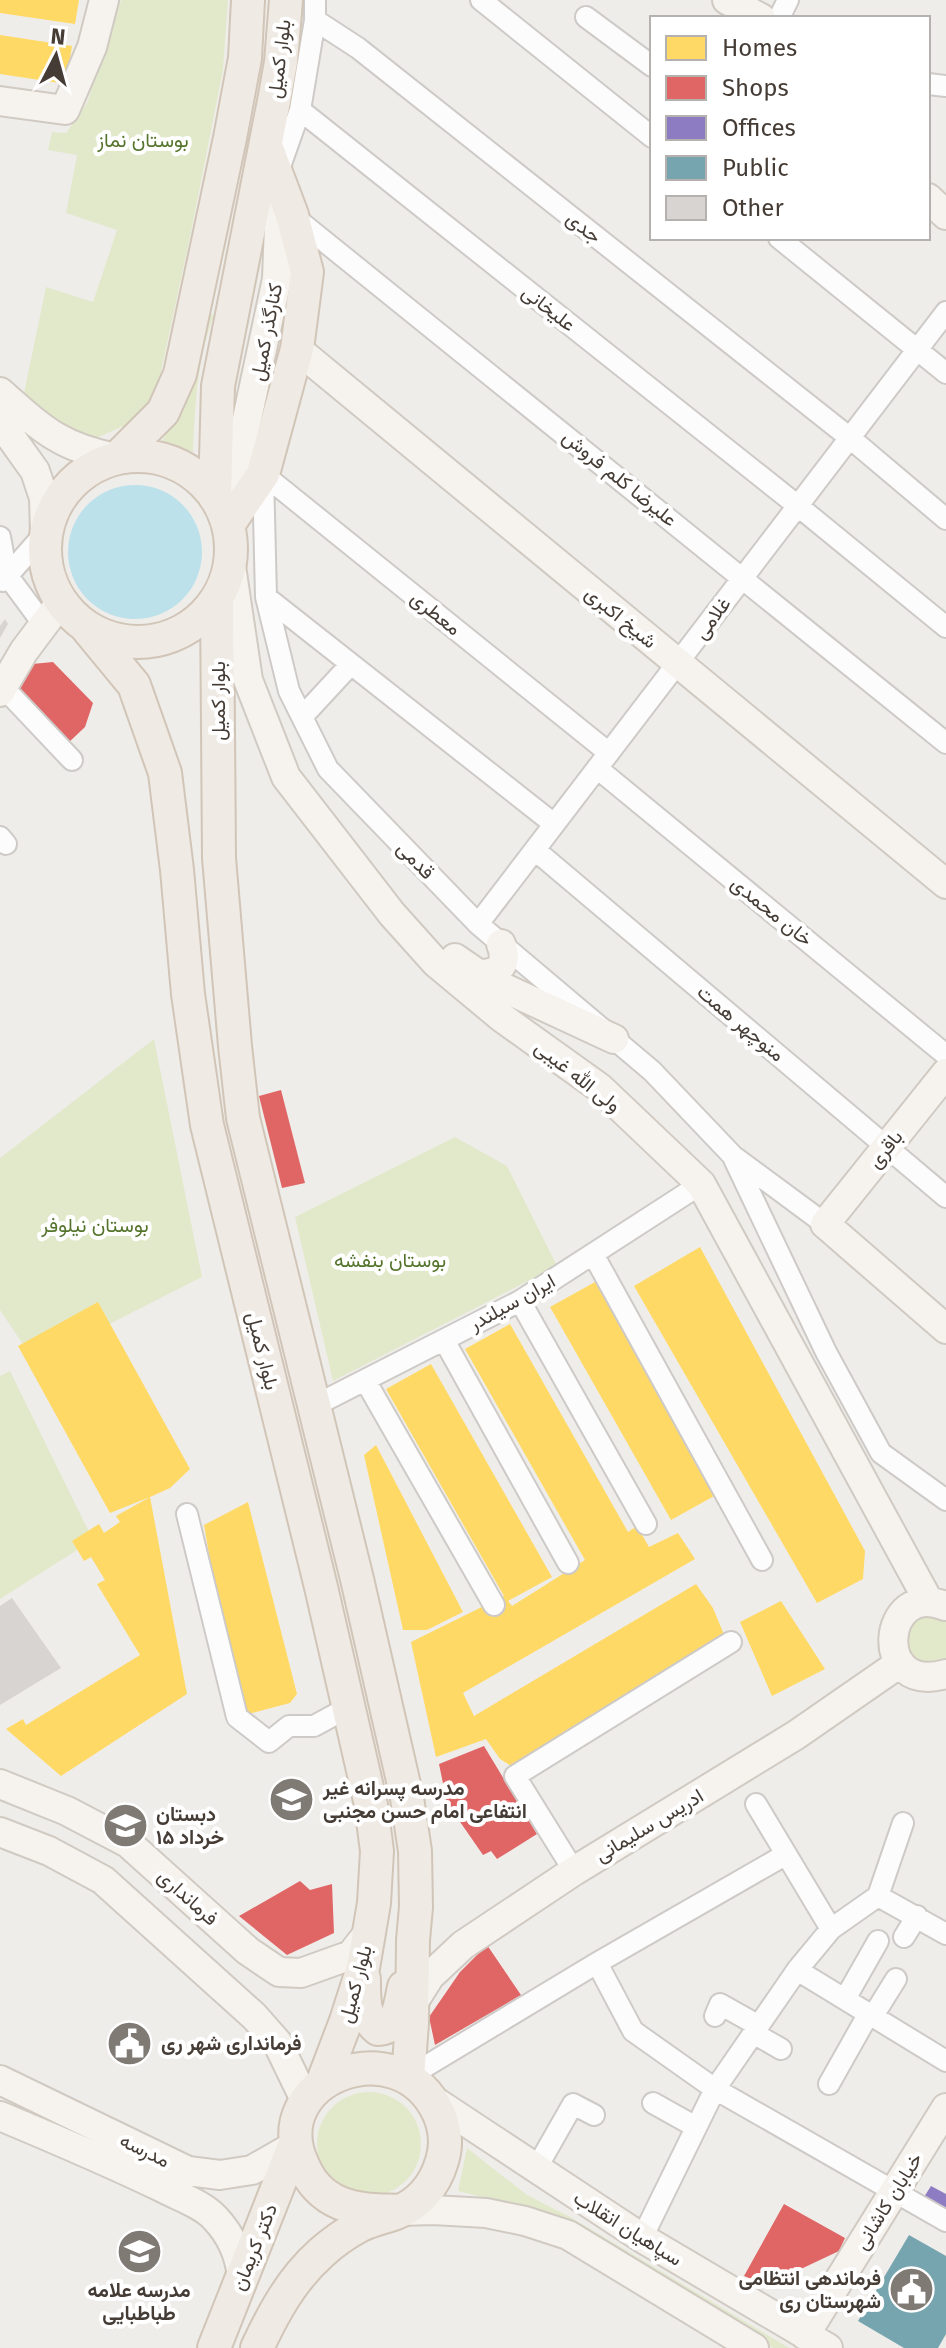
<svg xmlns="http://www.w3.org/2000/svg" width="946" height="2348" viewBox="0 0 946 2348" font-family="'Fira Sans',Vazirmatn,sans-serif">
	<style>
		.green { fill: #e2e9cb }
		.water { fill: #bce1eb }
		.homes { fill: #ffd966 }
		.shops { fill: #e06666 }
		.offices { fill: #8e7cc3 }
		.public { fill: #76a5af }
		.building { fill: #d7d4d1 }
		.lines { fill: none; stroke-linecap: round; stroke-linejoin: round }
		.street-casing { stroke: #cdcac7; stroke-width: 24 }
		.secondary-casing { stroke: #d0cac2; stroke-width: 32 }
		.primary-casing { stroke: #d1c5b8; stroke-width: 36 }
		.street { stroke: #fdfcfc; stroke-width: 20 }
		.secondary { stroke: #f6f3ef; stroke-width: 28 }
		.primary { stroke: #f0eae4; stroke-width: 32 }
		.labels { text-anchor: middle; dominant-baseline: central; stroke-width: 8; stroke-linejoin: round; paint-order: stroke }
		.street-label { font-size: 20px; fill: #453c36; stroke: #fff }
		.park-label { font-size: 20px; fill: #54742c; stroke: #fff }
		.poi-label { font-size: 20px; font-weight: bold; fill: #453c36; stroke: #fff; text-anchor: start }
	</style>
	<rect width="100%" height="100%" fill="#efedea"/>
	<path class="green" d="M121,0H228L223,70L191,232L156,395L128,424L94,439L61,434L24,393L46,287L93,302L117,230L66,213L77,155L48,150L52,132L66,133L87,103Z
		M207,314L214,315C197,359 195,406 193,452L162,442L175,415Z
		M154,1039L202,1277L35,1362L0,1310V1158Z
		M455,1137L507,1166L557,1266L333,1381L295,1217Z
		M10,1371L93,1540L0,1599V1376Z
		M916,1616L946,1617V1661L926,1665L910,1656L905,1630Z
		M317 2144a52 52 0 1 1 104 0a52 52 0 1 1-104 0Z
		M467,2148L527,2195L572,2218L789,2348H773L568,2224L525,2208L458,2191Z"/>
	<path class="water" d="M68 552a67 67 0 1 1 134 0a67 67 0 1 1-134 0Z"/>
	<path class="homes" d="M0,0H79L75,24L0,13Z
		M0,35L72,46L66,84L0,74Z
		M700,1247L865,1551L863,1579L817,1603L634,1286Z
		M595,1282L716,1495L671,1520L550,1307Z
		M98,1302L190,1469L170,1488L150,1497L187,1694L61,1776L6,1729L23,1719L26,1725L140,1655L97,1584L105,1580L91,1557L84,1561L72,1541L99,1524L104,1533L120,1522L116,1516L150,1497L110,1513L18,1346Z
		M510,1324L628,1532L637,1526L649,1547L678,1533L695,1559L463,1693L474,1716L696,1584L713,1608L730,1649L524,1774L500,1759L486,1739L436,1757L411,1642L504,1596L386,1389L431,1364L552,1577L508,1601L512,1606L585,1560L465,1349Z
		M376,1445L463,1612L427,1630H403L364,1455Z
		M248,1502L297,1694L290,1703L237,1717L204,1525Z
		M781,1601L825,1669L772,1696L740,1622Z"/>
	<path class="shops" d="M53,662L93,703L85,727L67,744L15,691L32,664Z
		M281,1090L305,1183L282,1188L259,1096Z
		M484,1746L537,1834L497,1859L491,1851L483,1855L447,1803L439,1764Z
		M300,1881L310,1890L332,1884L334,1933L287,1955L239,1916Z
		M487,1945L521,1995L435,2045L429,2017L460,1972Z
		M784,2204L845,2238L839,2251L767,2285L744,2276Z"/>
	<path class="offices" d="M931,2186L946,2194V2209L924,2197Z"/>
	<path class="public" d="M909,2235L946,2256V2334L938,2348H904L858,2321Z"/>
	<path class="building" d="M5,619L8,624L0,638V626Z
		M12,1598L61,1668L0,1705V1606Z"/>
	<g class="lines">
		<defs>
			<path id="street" d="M481,0L652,137
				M586,17L652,66
				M779,18L788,0
				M315,20L358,48L850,438L946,519
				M928,84L946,86
				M300,110L798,506L946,627
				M277,175L300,110L315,20V0
				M293,216L946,743
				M779,238L946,373
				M263,474L266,597L289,691L328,769L478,924L652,1071L733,1156L825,1224
				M263,474L609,753
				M0,537L7,575L44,625
				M3,581L45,533
				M266,597L554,824
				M3,687L72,760
				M302,717L351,664
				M597,768L946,1055
				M0,837L6,844
				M535,850L946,1197
				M478,924L946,312
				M734,1159L826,1352L881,1453L946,1500
				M593,1254L762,1560
				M520,1301L646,1524
				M444,1340L568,1563
				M365,1380L494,1605
				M314,1406L520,1301L701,1184
				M187,1514L237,1717L269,1742L289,1726H314L349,1707
				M756,1804L831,1929
				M574,1871L515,1776L731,1642
				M878,1896L903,1823
				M904,1937L917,1916
				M597,1963L633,2031L715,2089L946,2221
				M797,1970L946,2061
				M845,1999L878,1941
				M715,2016L720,2004L759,2026
				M873,2016L896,1979
				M755,2034L781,2049
				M408,2077L597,1963L785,1855
				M829,2084L869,2013
				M653,2103L696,2127
				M536,2169L573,2104L594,2115
				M642,2238L715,2089L797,1970L831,1929L878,1896L946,1934"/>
			<path id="secondary" d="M727,0L761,18
				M0,101L65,110L92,47L104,0
				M928,198L946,215
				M297,349L946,884
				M0,392C42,429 61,448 117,458
				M0,422L35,471L44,498L45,533
				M226,517L277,279L279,225L274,192
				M231,566L248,680L286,777L392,914L436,963L501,1017L600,1088L701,1184L929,1602
				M0,692L24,651L60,603
				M455,958L487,980L614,1039
				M474,973C496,977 510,966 501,944
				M946,1073L825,1224L946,1329
				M945,1606C882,1579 870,1696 946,1674
				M0,1784L67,1811L128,1843L248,1951L279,1972L301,1973L351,1955L369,1932
				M0,1832L49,1851L103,1880L254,2016L277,2042L306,2102
				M413,2003L430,1976L463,1945L574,1871L796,1735L900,1663
				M0,2080L188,2171L220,2175L252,2170L294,2146
				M433,2100L642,2238L828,2348
				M0,2116C55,2139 109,2162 163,2188C180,2197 202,2204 215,2218C232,2236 240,2255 242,2278
				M400,2211L433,2210L486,2213L525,2221L568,2235L754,2348
				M805,2335L946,2108"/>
			<path id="primary" d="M45 549a93 93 0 1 1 186 0a93 93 0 1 1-186 0Z
				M117,458L163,412L180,374L230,138L245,58L248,0
				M215,496L218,386L274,101L281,62L286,0
				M228,525L263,474L297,349L307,272L292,215L266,146
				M217,600L219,858L235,1046L243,1118L357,1579L407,1798L415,1851L416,1907L413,1940L412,2023L408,2077
				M87,628L134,685L165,773L177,870L188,994L207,1125L321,1587L371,1805L377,1851L374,1903L363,1968L346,2021L322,2084
				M364,1979C364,1997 363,2017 378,2029C399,2028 400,2005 404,1987
				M214,2348L294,2146
				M257,2348C274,2312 291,2280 321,2253C332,2243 348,2232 361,2225C372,2220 385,2217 396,2213C419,2204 435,2185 442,2161C447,2145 445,2128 439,2114C399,2025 262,2080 303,2165C310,2182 323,2196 340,2203C359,2211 381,2210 400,2211"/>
		</defs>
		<use href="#street" class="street-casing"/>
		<use href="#secondary" class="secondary-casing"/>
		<use href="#primary" class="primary-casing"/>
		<use href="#street" class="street"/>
		<use href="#secondary" class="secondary"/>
		<use href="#primary" class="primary"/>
	</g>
	<defs>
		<symbol id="school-disc" viewBox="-11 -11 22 22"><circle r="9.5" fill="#807a75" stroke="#fff"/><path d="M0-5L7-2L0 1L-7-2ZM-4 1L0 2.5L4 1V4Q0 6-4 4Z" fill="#fff"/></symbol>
		<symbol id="civic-disc" viewBox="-11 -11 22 22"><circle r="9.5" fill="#807a75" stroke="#fff"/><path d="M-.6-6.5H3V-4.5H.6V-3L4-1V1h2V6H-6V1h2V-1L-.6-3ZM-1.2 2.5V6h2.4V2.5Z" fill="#fff"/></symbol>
	</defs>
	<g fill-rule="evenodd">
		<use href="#school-disc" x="266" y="1774" width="51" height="51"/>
		<use href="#school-disc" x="100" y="1800" width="51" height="51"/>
		<use href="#civic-disc" x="104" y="2018" width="51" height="51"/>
		<use href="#school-disc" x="114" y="2226" width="51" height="51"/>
		<use href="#civic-disc" x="886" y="2264" width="51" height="51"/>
	</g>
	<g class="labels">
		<g class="street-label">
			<text transform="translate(279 59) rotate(-83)">بلوار کمیل</text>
			<text transform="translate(584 227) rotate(38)">جدی</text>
			<text transform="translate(549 308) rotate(38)">علیخانی</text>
			<text transform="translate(266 332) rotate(-79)">کنارگذر کمیل</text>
			<text transform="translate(620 478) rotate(39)">علیرضا کلم فروش</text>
			<text transform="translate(436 613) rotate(39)">معطری</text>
			<text transform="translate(621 617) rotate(39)">شیخ اکبری</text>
			<text transform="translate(712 618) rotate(-53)">غلامی</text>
			<text transform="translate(218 701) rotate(-90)">بلوار کمیل</text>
			<text transform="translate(416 860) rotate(46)">قدمی</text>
			<text transform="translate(772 911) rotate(39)">خان محمدی</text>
			<text transform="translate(741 1023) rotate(40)">منوچهر همت</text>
			<text transform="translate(578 1076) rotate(38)">ولی الله غیبی</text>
			<text transform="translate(885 1149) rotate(-51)">باقری</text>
			<text transform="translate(512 1302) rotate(-29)">ایران سیلندر</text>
			<text transform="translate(263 1351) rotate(76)">بلوار کمیل</text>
			<text transform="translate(649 1825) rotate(-31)">ادریس سلیمانی</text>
			<text transform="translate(188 1897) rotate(42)">فرمانداری</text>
			<text transform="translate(355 1984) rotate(-75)">بلوار کمیل</text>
			<text transform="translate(145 2150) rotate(26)">مدرسه</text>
			<text transform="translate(888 2201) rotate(-58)">خیابان کاشانی</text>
			<text transform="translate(628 2228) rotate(32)">سپاهیان انقلاب</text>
			<text transform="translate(254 2247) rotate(-68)">دکتر کریمان</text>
		</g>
		<g class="park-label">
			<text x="143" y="140">بوستان نماز</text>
			<text x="95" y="1225">بوستان نیلوفر</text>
			<text x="390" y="1260">بوستان بنفشه</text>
		</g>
		<g class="poi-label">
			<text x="323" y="1788">مدرسه پسرانه غیر<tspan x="323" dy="23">انتفاعی امام حسن مجنبی</tspan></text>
			<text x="156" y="1814">دبستان<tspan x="156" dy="23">۱۵ خرداد</tspan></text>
			<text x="161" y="2043">فرمانداری شهر ری</text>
			<text x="881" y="2278" text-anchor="end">فرماندهی انتظامی<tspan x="881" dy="23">شهرستان ری</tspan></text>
			<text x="139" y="2290" text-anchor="middle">مدرسه علامه<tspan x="139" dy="23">طباطبایی</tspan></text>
		</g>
	</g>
	<rect x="650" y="16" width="280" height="224" fill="#ffffff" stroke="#b5b1af" stroke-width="2"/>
	<rect x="666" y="36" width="40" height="24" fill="#ffd966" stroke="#b5b1af" stroke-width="2"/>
	<text x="722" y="56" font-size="24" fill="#453c36">Homes</text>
	<rect x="666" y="76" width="40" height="24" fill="#e06666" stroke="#b5b1af" stroke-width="2"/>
	<text x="722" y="96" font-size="24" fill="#453c36">Shops</text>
	<rect x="666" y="116" width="40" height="24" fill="#8e7cc3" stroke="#b5b1af" stroke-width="2"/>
	<text x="722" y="136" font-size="24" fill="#453c36">Offices</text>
	<rect x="666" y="156" width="40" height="24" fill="#76a5af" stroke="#b5b1af" stroke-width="2"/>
	<text x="722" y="176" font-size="24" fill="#453c36">Public</text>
	<rect x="666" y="196" width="40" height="24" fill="#d7d4d1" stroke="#b5b1af" stroke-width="2"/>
	<text x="722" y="216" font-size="24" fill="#453c36">Other</text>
	<g transform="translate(56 56) rotate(6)" stroke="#ffffff" stroke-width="6" paint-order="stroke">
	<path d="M0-6L14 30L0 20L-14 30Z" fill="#453c36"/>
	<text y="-12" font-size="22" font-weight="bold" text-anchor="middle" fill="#453c36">N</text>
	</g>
</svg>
